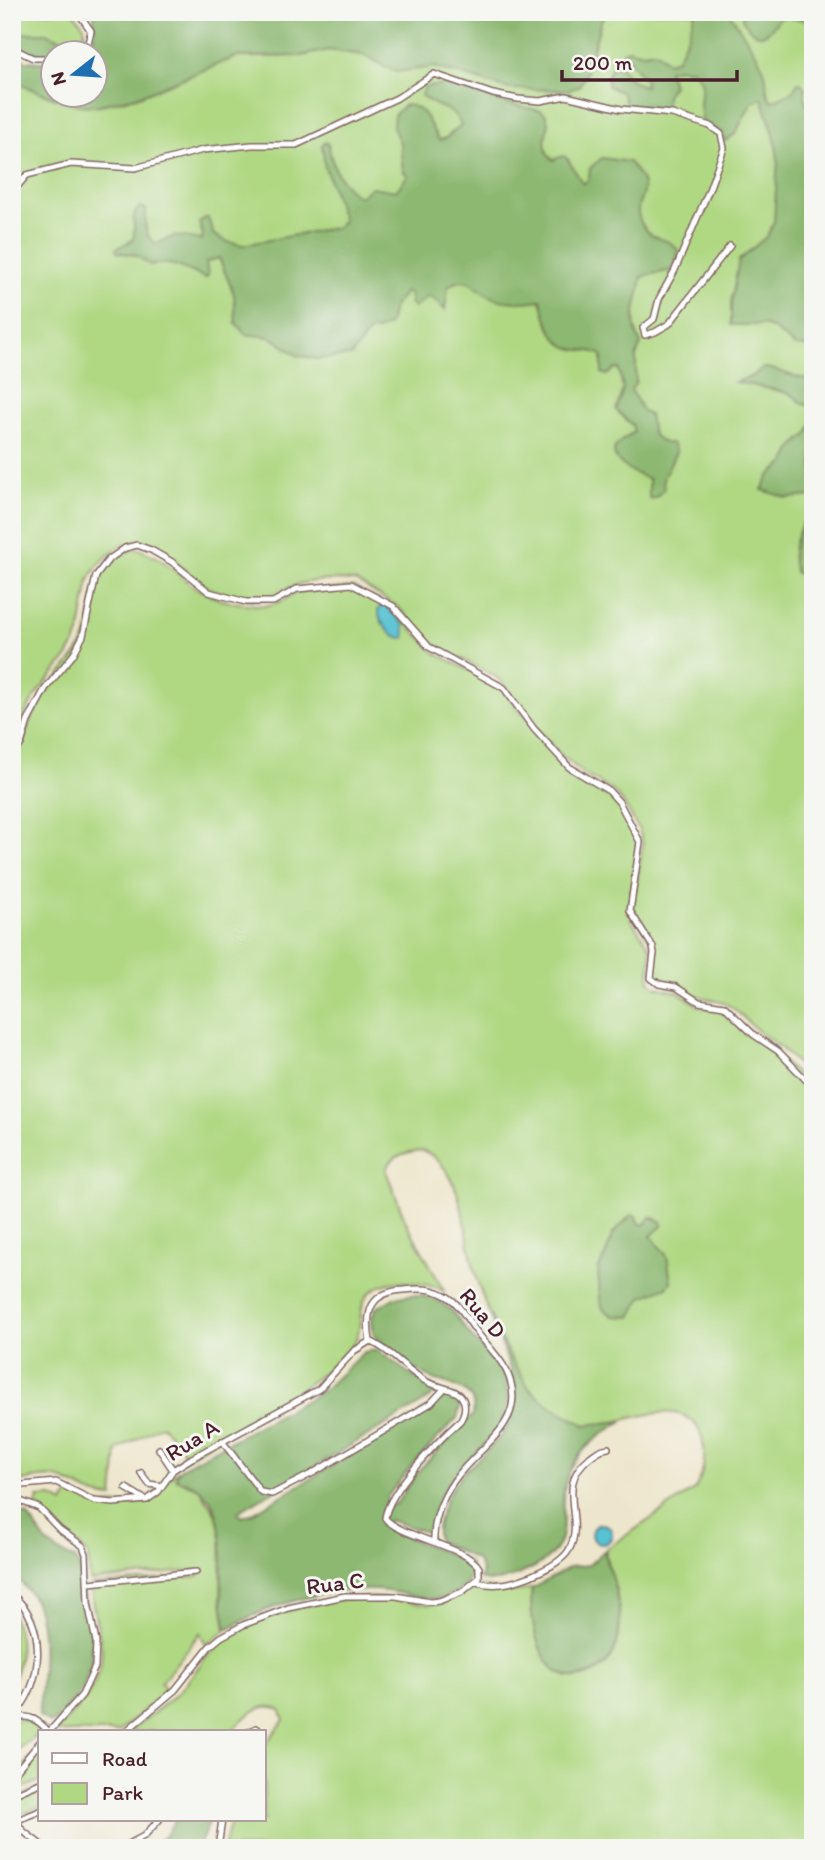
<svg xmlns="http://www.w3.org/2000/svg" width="825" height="1860" viewBox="0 0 825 1860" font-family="Itim,sans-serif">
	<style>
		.green { fill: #b0d883; stroke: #7d7c57; stroke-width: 2 }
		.forest { fill: #8cb871; stroke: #6b6c4e; stroke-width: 2 }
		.water { fill: #58c3d3; stroke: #51717f; stroke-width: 2 }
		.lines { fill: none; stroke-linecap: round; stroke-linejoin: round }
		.minor-casing { stroke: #836563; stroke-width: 8 }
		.minor { stroke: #fff; stroke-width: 5 }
		.labels { text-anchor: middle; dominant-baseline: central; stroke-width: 6; stroke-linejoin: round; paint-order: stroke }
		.street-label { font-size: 23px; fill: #4a1f2b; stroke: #f6f6f2 }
	</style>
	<rect width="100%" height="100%" fill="#f6f6f2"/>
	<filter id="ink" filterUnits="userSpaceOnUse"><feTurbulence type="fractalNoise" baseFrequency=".0143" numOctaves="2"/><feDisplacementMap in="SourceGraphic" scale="14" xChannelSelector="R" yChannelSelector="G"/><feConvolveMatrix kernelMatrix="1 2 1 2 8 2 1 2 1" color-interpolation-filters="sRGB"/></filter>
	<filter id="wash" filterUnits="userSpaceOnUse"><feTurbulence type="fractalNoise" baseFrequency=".00686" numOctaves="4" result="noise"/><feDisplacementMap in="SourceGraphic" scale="28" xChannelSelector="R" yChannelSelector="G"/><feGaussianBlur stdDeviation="1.57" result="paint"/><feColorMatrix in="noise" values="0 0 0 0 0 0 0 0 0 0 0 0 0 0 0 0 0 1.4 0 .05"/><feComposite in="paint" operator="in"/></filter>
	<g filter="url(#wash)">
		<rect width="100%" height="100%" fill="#eee6cc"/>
		<path class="green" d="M12,12H73L84,26L86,43C78,53 50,56 39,54C29,52 21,47 12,42Z
			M609,12H813V1079L780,1047L758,1031L733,1008L724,1003L698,996L678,983L654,976L657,951L637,919L633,907L643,844L639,830L623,802L612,790L584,774L560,754L534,725L503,683L493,675L433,644L398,607L357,582C348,579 312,580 303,583C274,590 272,606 236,597C224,594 212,590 201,583C181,570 160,538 133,542C116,544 96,565 89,580L80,631L75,644L67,658L37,693L21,721L12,746V81L55,98L95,106L136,97L236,57L301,56L329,50L363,55L375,59L385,68L435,67L452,73L579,86L585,76L602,18Z
			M139,549L159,558L197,589L221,600L237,603L265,606L282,601L297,592L354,587L392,608L435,653L500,687L569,770L608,793L622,808L638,844L628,910L632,921L650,947L651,960L649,975L651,983L656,987L678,992L699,1006L723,1010L782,1060L813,1091V1848H613L611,1846L609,1848H224L231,1820H264V1746L284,1720L280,1709C260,1701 243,1717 232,1732H129C146,1718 168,1704 182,1688C197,1671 206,1653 225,1640C269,1610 334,1595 388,1598C403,1599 420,1606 435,1604C451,1603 467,1587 479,1587C502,1587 506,1596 532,1588C527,1624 544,1697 594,1673C606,1667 613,1657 617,1644C623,1623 618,1596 612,1575C609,1566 604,1558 606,1549L695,1489C704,1473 707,1455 702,1437C686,1388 622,1428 587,1425C573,1423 543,1402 533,1392C512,1373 482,1300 475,1272C464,1234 465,1168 422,1150C407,1152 390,1155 386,1171L406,1222L444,1291C426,1282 394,1278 376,1288C354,1300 365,1325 355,1341C352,1346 345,1352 341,1357C296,1399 239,1424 188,1458L162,1425L117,1450L113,1497C88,1498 79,1483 56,1478C43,1476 25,1480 12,1484V757C25,747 23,739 29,725C32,717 37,708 41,701C53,678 75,663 85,639C92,620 91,596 98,580C104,565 123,549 139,549Z
			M177,1471L176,1479L199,1488L217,1516L222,1542L221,1596L226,1630L206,1645L200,1633L161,1683L167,1690L119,1732H56C78,1709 107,1680 101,1644C98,1623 91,1606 91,1585L199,1576V1570L90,1581L88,1554L36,1505L38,1498L52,1497L63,1503L71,1492L97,1505L133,1504L146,1501Z
			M12,1612C21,1635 24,1658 12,1681Z
			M18,1719L30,1721L42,1732L12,1754V1722Z
			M40,1748V1781L18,1790L12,1789V1778L15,1774Z
			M40,1787V1807L20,1814L15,1806L17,1798Z"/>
		<path class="forest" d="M94,12H609L602,18L585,75L579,86L570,90L509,89L435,67L396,72L363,55L329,50L301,56L236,57L136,97L95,106L79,105L55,98L12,81V52L26,61L52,63V94H94V52H88L94,35Z
			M695,12H729C740,31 757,50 764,70C768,81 764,93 772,101L792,92L798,82L801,83L805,88V99L813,124V347L795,346L772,328L762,325H731V303L739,260L767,236L774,222L778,159L774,134L762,98L752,102L735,134L725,141L722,134L702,121L700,104L702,82L693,70L678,68L668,70L673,85L666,95V108L627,106L622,93L608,86L607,77L611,68L615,65L620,66C631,79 628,81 645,86V80L623,52L628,49L643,53L656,51L667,62L677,59L689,33Z
			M743,12H813V15L808,20L781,17C765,36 760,45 742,19Z
			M13,33H46L82,47L70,52L44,55L29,51L12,42Z
			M444,85L514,105L542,111L546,115L549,125C544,135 543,153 553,160L563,156L567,158L583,184L589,179L590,168L602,158L629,162C634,169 642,176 643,185C646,202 630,203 643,226C651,241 668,236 678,250C675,281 660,268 642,277C639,302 627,320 641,343L636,357V382L631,390L643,412L649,415L653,435L664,443H672L676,452L663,478L664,489L655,498L649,499V479C639,477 606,460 616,446C620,441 629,436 634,431L632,425L616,410L623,389L619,369H615L607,375L602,373V355C593,350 584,351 574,349C552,345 546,318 541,300C523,303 500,304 484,293C477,289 473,282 464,281C458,281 453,283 448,287L445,310L431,297L426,298L414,308L411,305L409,293L405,292L393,308L389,325L377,331H370L351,356L317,359L297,355L271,337L245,334L236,323L234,294L219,258L206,262L208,275L206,278C184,270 175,260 150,265L136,255L117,252L116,249C120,246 129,243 132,240C139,230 127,218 140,207L146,209C146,223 142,234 156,244C181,232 177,237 202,240L203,235L199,223L205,218H208L214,235L228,242L243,245L338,227L343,220L325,167L322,145L325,142L328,143C331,164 339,182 356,195L361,196L372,187L396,191L408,175L403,171L400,143L393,127L394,115L405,105C425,105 429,125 439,140L446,138L461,125C453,105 433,109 421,95L425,87Z
			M763,368C780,368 799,383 813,377V409L809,405C799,405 798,397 790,394C772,388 753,386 735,382L753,376Z
			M813,422V496L787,498L762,490L770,475L786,462L794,446L807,435Z
			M813,509C813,525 821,579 796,573C786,554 800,523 813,509Z
			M631,1215H635L639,1224L644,1225L651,1217L661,1221L662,1226L651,1236L667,1256L671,1282L667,1287L642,1297L631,1317L613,1316L603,1309L600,1299L598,1270L606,1254L612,1235Z
			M411,1295C427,1296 437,1299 450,1309C460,1320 467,1332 477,1343C485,1352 497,1359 502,1371C524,1423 477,1445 451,1480C440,1495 434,1512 429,1529L426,1532L389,1520L386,1525L390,1531L469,1562C480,1582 451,1597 435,1599C424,1601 400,1592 387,1591C333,1585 273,1603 227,1629C225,1618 222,1607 222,1596C220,1556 232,1489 178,1480L176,1474L181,1468L312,1397L327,1387L364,1352L377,1350L415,1378L439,1390L424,1402L238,1512L242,1517L251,1514C304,1482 358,1450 413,1418C422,1412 444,1393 453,1395L458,1399L460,1405L457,1418L413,1464L387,1497L388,1506L396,1504L421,1468L473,1415C479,1384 443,1385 424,1375C417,1371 377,1340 373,1334L372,1318L375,1309L394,1298Z
			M490,1315L510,1357L531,1391L553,1408L585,1425L623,1421C603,1433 581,1447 571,1468C548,1514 588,1545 522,1573C507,1579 497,1584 480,1579L482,1571L477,1560L438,1541C435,1530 438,1520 442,1510C446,1498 452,1487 460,1477C480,1454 513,1435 516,1401C518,1380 498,1337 490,1315Z
			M12,1512L27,1515L48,1544L57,1551L75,1559L79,1566L92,1640L91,1664L82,1690L57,1720L51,1723L39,1716C40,1683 50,1624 31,1595C26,1587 19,1580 12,1574V1535L19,1531V1527L12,1523Z
			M605,1550C604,1559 609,1566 611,1575C618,1596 623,1623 616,1644C613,1656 606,1667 594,1672C545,1697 527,1625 532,1589L570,1567L589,1565Z
			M175,1820H210L198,1848H149L166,1835Z"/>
		<path class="water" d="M381,605H385L404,625L405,638C391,638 380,623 378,611Z
			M592 1534a10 10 0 1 1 20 0a10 10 0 1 1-20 0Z"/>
	</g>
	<g filter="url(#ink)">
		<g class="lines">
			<defs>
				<path id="minor" d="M78,12L91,31L88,43L80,52
					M12,48L33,58H52
					M12,193L27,175L71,164L135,168L203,150L252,145H296L397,98L434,74L493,94L518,99L540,101L566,96L621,109L672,114L710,126L721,134L724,148L709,190L675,270L659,299L654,319L643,328L645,335L655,332L669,324L730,246
					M12,754L21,744L28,721L45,689L73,655L83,636L96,576L108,560L125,548L137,545L151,550L172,562L209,592L246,602H273L297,589L351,584L393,606L429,647L504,688L534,729L569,767L609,791L619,802L640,842L630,911L653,947L654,953L651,978L659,984L676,987L699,1002L724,1006L754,1035L778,1051L813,1087
					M222,1441L261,1492L272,1494L313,1473L431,1403L444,1389
					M159,1449L173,1470
					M141,1473L149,1484L162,1486
					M126,1488L144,1499
					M476,1582C496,1587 509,1584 528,1577C542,1571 561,1563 569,1550C586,1519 554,1486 589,1458C595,1453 600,1449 608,1448
					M89,1583L196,1572
					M12,1595C48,1621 44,1688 12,1716
					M13,1718C30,1714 38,1720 49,1732
					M49,1732L82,1695L95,1667L96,1642L88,1603L86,1554L83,1546L59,1529L39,1508L15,1499L13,1490L23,1485L56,1482L94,1501L113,1503L147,1500L158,1492L173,1470L192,1458L319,1389L354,1351L370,1341
					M125,1732L175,1690L209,1647L221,1637L243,1625L288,1608L345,1596H396L430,1602L439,1601L462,1592L479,1578V1568C467,1546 399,1537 385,1518C389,1490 439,1440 460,1421C465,1413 467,1403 460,1395C454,1389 438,1387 429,1383C407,1372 393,1351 370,1341C365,1311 370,1292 404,1290C413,1289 422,1288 431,1290C460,1297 462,1315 480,1336C488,1346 499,1357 506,1370C530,1419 486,1441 460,1473C445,1491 433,1517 434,1541
					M248,1732L256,1728L263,1732
					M12,1776L40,1742
					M12,1795L40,1783
					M12,1815L23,1831L45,1848
					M15,1821L40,1811
					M12,1834L23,1831
					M121,1848L144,1836L159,1820
					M218,1848L222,1820"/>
			</defs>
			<use href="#minor" class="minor-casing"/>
			<use href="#minor" class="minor"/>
		</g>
	</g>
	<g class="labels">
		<g class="street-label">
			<text transform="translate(483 1313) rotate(50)">Rua D</text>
			<text transform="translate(192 1440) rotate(-32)">Rua A</text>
			<text transform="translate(335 1583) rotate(-7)">Rua C</text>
		</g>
	</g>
	<rect width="825" height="1860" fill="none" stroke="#f6f6f2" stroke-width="42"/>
	<rect x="38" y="1730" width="228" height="91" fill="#f6f6f2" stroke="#b1a0a2" stroke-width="2"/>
	<rect x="52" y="1753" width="35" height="10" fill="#ffffff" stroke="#b1a0a2" stroke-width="2"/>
	<text x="102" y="1766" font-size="21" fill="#4a1f2b">Road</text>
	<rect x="52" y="1783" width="35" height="21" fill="#b0d883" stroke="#b1a0a2" stroke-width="2"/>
	<text x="102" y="1800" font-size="21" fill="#4a1f2b">Park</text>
	<g transform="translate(74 74) rotate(253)"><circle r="33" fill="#f6f6f2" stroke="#b1a0a2" stroke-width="2"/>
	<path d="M0-5L12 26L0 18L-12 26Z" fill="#1f6fb2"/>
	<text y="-10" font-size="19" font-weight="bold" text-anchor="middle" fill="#4a1f2b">N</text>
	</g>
	<path d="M562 70v10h175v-10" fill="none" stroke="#4a1f2b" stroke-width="3.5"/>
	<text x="573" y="70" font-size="21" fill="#4a1f2b" stroke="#f6f6f2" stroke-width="5" paint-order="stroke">200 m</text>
</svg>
